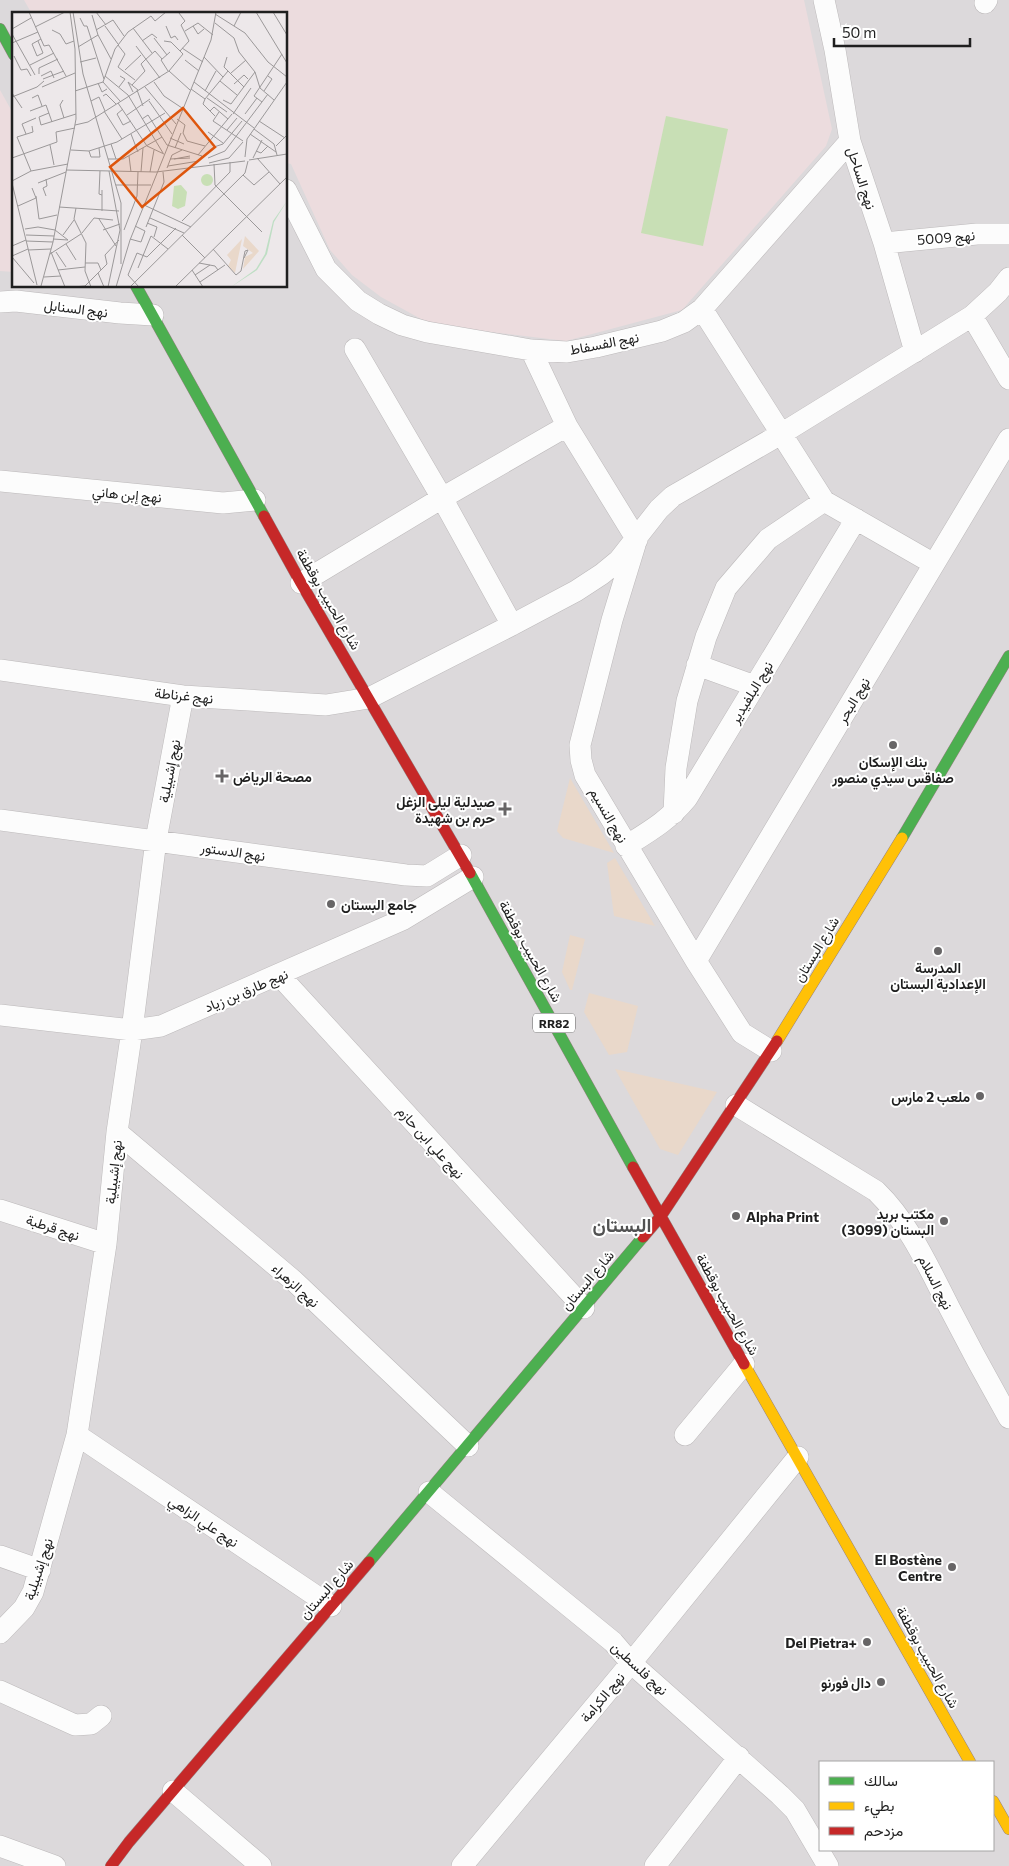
<svg xmlns="http://www.w3.org/2000/svg" width="1009" height="1866" viewBox="0 0 1009 1866" font-family="Commissioner,Vazirmatn,sans-serif">
	<style>
		.residential { fill: #dcd9db; fill-rule: evenodd }
		.education { fill: #ecdcde }
		.grass { fill: #e9d8ca }
		.pitch { fill: #c8dfb5 }
		.lines { fill: none; stroke-linecap: round; stroke-linejoin: round }
		.street-casing { stroke: #bcb9ba; stroke-width: 22 }
		.fast-casing { stroke: #968382; stroke-width: 12 }
		.slow-casing { stroke: #968382; stroke-width: 12 }
		.jam-casing { stroke: #968382; stroke-width: 12 }
		.street { stroke: #fcfcfc; stroke-width: 21 }
		.fast { stroke: #4caf50; stroke-width: 11 }
		.slow { stroke: #ffc107; stroke-width: 11 }
		.jam { stroke: #c62828; stroke-width: 11 }
		.poi-dot { fill: #676566; stroke: #fff; stroke-width: 2 }
		.labels { text-anchor: middle; dominant-baseline: central; stroke-width: 4; stroke-linejoin: round; paint-order: stroke }
		.shield { fill: #fff; stroke: #626262; stroke-width: 1 }
		.shield-label { font-size: 12px; font-weight: bold; fill: #1f1f1f }
		.street-label { font-size: 14px; fill: #1f1f1f; stroke: #fff }
		.poi-label { font-size: 14px; font-weight: bold; fill: #1f1f1f; stroke: #fff; text-anchor: end }
		.district-label { font-size: 19px; font-weight: bold; fill: #525252; stroke: #fff }
		.inset-road { fill: none; stroke: #9b9899; stroke-width: 1 }
		.view { fill: #de560d; fill-opacity: 0.15; stroke: #de560d; stroke-width: 2.5 }
		.inset-edge { fill: none; stroke: #1f1f1f; stroke-width: 2.5 }
	</style>
	<rect width="100%" height="100%" fill="#ede8ea"/>
	<path class="residential" d="M0,0H1009V1866H0ZM14,14H286V286H14ZM820,1762H993V1850H820Z"/>
	<path class="education" d="M24,0H804L832,129L826,146L682,310L566,341L432,325L381,297L352,275L330,250L291,164L286,163V14H32Z
		M0,90L14,115V272L0,271Z"/>
	<path class="grass" d="M570,778L614,853L563,838L557,831Z
		M615,858L655,926L614,916L607,863Z
		M570,935L585,939L572,990H570L562,972Z
		M589,993L638,1006L627,1052L609,1055L584,1012Z
		M615,1069L717,1092L678,1155L660,1149Z"/>
	<path class="pitch" d="M666,116L728,129L703,246L641,233Z"/>
	<g class="lines">
		<defs>
			<path id="street" d="M824,0L835,50L850,141L884,243L915,352
				M985,3L987,0
				M286,190L326,269L358,301L379,314L402,325L427,332L531,350L567,352L596,347L662,331L684,322L702,309L850,141
				M884,243L977,234H1009
				M0,302L16,301L120,313L153,315
				M702,309L824,501L934,564
				M972,316L998,292L1009,278
				M355,349L442,498L512,625
				M531,350L567,426L637,540
				M0,481L223,503L255,500
				M635,545L612,620L580,745L581,760L585,775L696,961L742,1033L771,1051
				M301,583L442,498L567,426
				M697,665L755,686
				M0,670L183,696L326,705L369,698L512,625L576,591L602,574L619,560L659,509L673,496L781,434L972,316L1009,379
				M674,813L676,768L687,701L706,637L726,588L768,539L824,501
				M0,820L406,875L427,876L461,855
				M626,846C650,831 669,820 687,798L856,519
				M696,961L1009,439
				M279,975L584,1308
				M0,1015L132,1030L161,1026L402,920L473,877
				M736,1105L876,1191C909,1223 928,1266 949,1307C968,1344 988,1381 1009,1418
				M117,1132L294,1281L468,1446
				M0,1210L106,1244
				M77,1435L331,1606
				M685,1435L744,1364
				M429,1492L613,1642L631,1663L780,1795L795,1810L828,1866
				M0,1556L40,1570
				M0,1633L24,1608L33,1592L77,1435L106,1244L117,1132L132,1030L156,840L183,696
				M0,1691L75,1725L91,1724L101,1716
				M173,1791L261,1866
				M0,1846L55,1866
				M462,1866L631,1663L798,1457
				M655,1866L739,1757"/>
			<path id="fast" d="M0,29L14,55
				M136,286L264,516
				M902,838L1009,656
				M470,873L633,1167
				M369,1562L643,1237"/>
			<path id="slow" d="M777,1041L902,838
				M744,1364L970,1762
				M993,1801L1009,1829"/>
			<path id="jam" d="M264,516L301,583L470,873
				M633,1167L744,1364
				M643,1237L661,1216L777,1041
				M111,1866L129,1842L369,1562"/>
		</defs>
		<use href="#street" class="street-casing"/>
		<use href="#fast" class="fast-casing"/>
		<use href="#slow" class="slow-casing"/>
		<use href="#jam" class="jam-casing"/>
		<use href="#street" class="street"/>
		<use href="#fast" class="fast"/>
		<use href="#slow" class="slow"/>
		<use href="#jam" class="jam"/>
	</g>
	<g class="poi-dot">
		<circle cx="893" cy="745" r="5"/>
		<path d="M219.5 768.5h5v5h5v5h-5v5h-5v-5h-5v-5h5z"/>
		<path d="M502.5 801.5h5v5h5v5h-5v5h-5v-5h-5v-5h5z"/>
		<circle cx="331" cy="904" r="5"/>
		<circle cx="938" cy="951" r="5"/>
		<circle cx="980" cy="1096" r="5"/>
		<circle cx="736" cy="1216" r="5"/>
		<circle cx="944" cy="1221" r="5"/>
		<circle cx="952" cy="1567" r="5"/>
		<circle cx="867" cy="1642" r="5"/>
		<circle cx="881" cy="1682" r="5"/>
	</g>
	<g class="labels">
		<rect class="shield" x="533" y="1013.5" width="42" height="19" rx="4"/>
		<g class="shield-label">
			<text x="554" y="1023">RR82</text>
		</g>
		<g class="street-label">
			<text transform="translate(862 178) rotate(72)">نهج الساحل</text>
			<text transform="translate(946 237) rotate(-5)">نهج 5009</text>
			<text transform="translate(76 308) rotate(7)">نهج السنابل</text>
			<text transform="translate(604 343) rotate(-11)">نهج الفسفاط</text>
			<text transform="translate(127 494) rotate(5)">نهج إبن هاني</text>
			<text transform="translate(329 599) rotate(60)">شارع الحبيب بوقطفة</text>
			<text transform="translate(751 692) rotate(-59)">نهج البلفيدير</text>
			<text transform="translate(184 695) rotate(6)">نهج غرناطة</text>
			<text transform="translate(853 700) rotate(-59)">نهج البحر</text>
			<text transform="translate(169 771) rotate(-79)">نهج إشبيلية</text>
			<text transform="translate(609 815) rotate(60)">نهج النسيم</text>
			<text transform="translate(233 851) rotate(8)">نهج الدستور</text>
			<text transform="translate(816 949) rotate(-59)">شارع البستان</text>
			<text transform="translate(531 951) rotate(61)">شارع الحبيب بوقطفة</text>
			<text transform="translate(246 990) rotate(-23)">نهج طارق بن زياد</text>
			<text transform="translate(431 1142) rotate(48)">نهج علي ابن حازم</text>
			<text transform="translate(113 1172) rotate(-84)">نهج إشبيلية</text>
			<text transform="translate(53 1227) rotate(18)">نهج قرطبة</text>
			<text transform="translate(587 1280) rotate(-50)">شارع البستان</text>
			<text transform="translate(936 1282) rotate(63)">نهج السلام</text>
			<text transform="translate(296 1285) rotate(42)">نهج الزهراء</text>
			<text transform="translate(728 1304) rotate(61)">شارع الحبيب بوقطفة</text>
			<text transform="translate(204 1521) rotate(34)">نهج علي الزاهي</text>
			<text transform="translate(38 1569) rotate(-72)">نهج إشبيلية</text>
			<text transform="translate(326 1589) rotate(-49)">شارع البستان</text>
			<text transform="translate(928 1657) rotate(61)">شارع الحبيب بوقطفة</text>
			<text transform="translate(640 1668) rotate(43)">نهج فلسطين</text>
			<text transform="translate(602 1697) rotate(-50)">نهج الكرامة</text>
		</g>
		<g class="poi-label">
			<text x="893" y="761" text-anchor="middle">بنك الإسكان<tspan x="893" dy="16">صفاقس سيدي منصور</tspan></text>
			<text x="233" y="776" text-anchor="start">مصحة الرياض</text>
			<text x="495" y="801">صيدلية ليلى الزغل<tspan x="495" dy="16">حرم بن شهيدة</tspan></text>
			<text x="341" y="904" text-anchor="start">جامع البستان</text>
			<text x="938" y="967" text-anchor="middle">المدرسة<tspan x="938" dy="16">الإعدادية البستان</tspan></text>
			<text x="970" y="1096">ملعب 2 مارس</text>
			<text x="934" y="1213">مكتب بريد<tspan x="934" dy="16">البستان (3099)</tspan></text>
			<text x="746" y="1216" text-anchor="start">Alpha Print</text>
			<text x="942" y="1559">El Bostène<tspan x="942" dy="16">Centre</tspan></text>
			<text x="857" y="1642">Del Pietra+</text>
			<text x="871" y="1682">دال فورنو</text>
		</g>
		<g class="district-label">
			<text x="622" y="1224">البستان</text>
		</g>
	</g>
	<g transform="translate(12 12)">
		<rect width="275" height="275" fill="#ede8ea"/>
		<path d="M233,224L247,239L231,257L233,245L241,241L231,234ZM230,227L223,261L216,254L219,248L215,243Z" fill="#e9d8ca"/>
		<path d="M189 168a6 6 0 1 1 12 0a6 6 0 1 1-12 0ZM169,173L175,180L173,194L166,197L160,194L162,174Z" fill="#c8dfb5"/>
		<path d="M275,189L262,210L255,242L245,258L219,275L244,257L253,242L261,209Z" fill="#bedec4"/>
		<path class="inset-road" d="M17,0L32,34L37,33L54,64M61,0L71,62L109,191V252M84,0L94,13M244,0L275,51M261,0L275,23M167,1L173,9L169,13L177,29L168,39M203,2L233,21L256,50L275,65M80,3L86,23L99,47M68,6L72,14H75L92,67M203,11L222,26L227,40L243,60L248,76L262,88M93,14L106,32M154,14L159,26L163,24L166,28M181,14L186,22L192,17M222,14L229,0M23,15L53,0M121,16L140,41M0,17L19,6M40,18L48,22L54,32L62,29M84,18L101,8L112,24M173,19L186,11L201,23M0,22L23,63M142,26L155,43M26,29L31,41L25,44L20,32L29,27M130,29L140,22L145,26M0,31L26,20M106,33L113,42L106,55L123,68M124,34L148,66M66,35L86,23M170,36L191,50M2,44L9,58L15,57L19,64M192,45L211,65M215,45L212,55L232,75M133,48L143,39L150,47M173,48L187,59M68,50L84,46M18,53L42,41M113,58L129,43M156,59L149,48L158,40M157,59L178,78M219,61L234,48M27,62V56L46,47M29,64L39,59L42,66M93,64L116,83M31,67L52,59M208,69L225,83M91,70L108,89M142,70L152,84L170,96M182,70L242,116M86,71L90,80L95,77M222,72L232,63L236,67M120,73L133,59L129,52L133,48M30,75L63,61M107,75L113,67L108,64M133,75L164,112M179,77L193,87M125,78L131,94M63,79L91,70L103,37L116,20L139,4L143,9L154,0M193,79L204,59M252,79L260,67L256,64M121,80L116,70L126,78M0,81L10,96M116,83L151,141M91,84L94,82L104,92M0,85L25,75L32,69M20,86L26,83L30,94M195,86L215,100M193,87L216,59M193,87L191,92L203,104M51,88L48,93L52,106M211,88L219,92L243,60M79,89L87,85L93,99M137,89L160,122M250,90L242,84L270,42M106,91L135,134L152,142M111,97L105,102L111,113L119,109M18,99L34,93L40,110M92,99L110,127M198,99L202,95L216,107M207,100L201,109L231,129M37,101L27,105L29,113L64,102M221,102L239,76M233,102L245,86M115,103L138,87M130,107L136,103L155,133L190,144L187,149L156,154M165,107L173,113L171,121L175,129L193,134M247,109L273,126M63,113L76,110L157,59L171,42L159,30L152,29M242,117L262,132L265,143M215,118L225,106M44,120L63,116M196,120L211,131M14,122L10,112L24,106M119,122L126,140M238,122L264,140M158,126L172,132M99,132L104,147M38,133L42,153M264,134L275,123M202,135L211,132L230,109M163,136L169,121M59,138L77,139L105,130L153,101M77,139L79,145H88L87,136M244,139L249,141L256,134M186,143L220,102M117,144L119,160M233,145L235,127L275,70M0,146L45,130L44,120M196,146L213,139L256,82M241,146L250,128M245,146L268,172M96,147H111L150,125M158,147L178,146M162,147L178,144M237,148L275,142M197,151L217,146L231,130M202,152L203,173L250,220M155,156L160,143L170,138M54,158L144,160L233,149M19,159L5,125L21,120L20,114M88,159L87,182L90,183M129,160L131,136M138,160L142,138M231,163L242,173L257,160M0,169L19,159L56,152M0,171L25,273M26,171L54,160M104,173H139M24,184L27,207L45,203M34,184L31,176L35,174L34,167M132,193L179,215M6,194L24,186L20,176M47,195L107,199M64,196L62,207L74,231L73,259L79,275M90,199V178M138,206L172,221M87,207L104,234M170,209L218,160V150M135,211L145,215L142,225M134,215L152,170L151,160M13,217L26,215L43,218L56,228M91,218L108,212M112,218L125,184L126,160M70,221L82,206L101,208M14,223L42,224M51,223L62,208M170,223L193,246M41,227L56,228M118,227L129,230L133,219L123,214M14,229L41,230M54,232L64,248M0,234L14,228M201,237L224,263L229,259L233,239L236,238L232,246M16,238L39,237M39,240L53,275M44,240L54,255M38,242L69,222M0,244L16,237M0,245L22,271M73,251H86L89,258M187,251L203,254L206,258M126,256L139,224L156,237M46,258L73,255M180,258L191,275M86,261L92,275M183,263L198,253M32,265L49,264M188,270L213,253M29,274L41,230L64,107L63,37L58,0M61,275L73,274L95,252L93,243L107,228M96,275L108,218L97,159M104,275L118,228L199,28L204,0M118,275L233,161L236,149M127,275L116,263L125,241L135,245L164,216M163,275L275,165"/>
		<path class="view" d="M171,96L203,135L130,195L98,155Z"/>
		<rect width="275" height="275" class="inset-edge"/>
	</g>
	<rect x="819" y="1761" width="175" height="90" fill="#ffffff" stroke="#a5a5a5"/>
	<rect x="829" y="1777" width="25" height="8" fill="#4caf50" stroke="#a5a5a5"/>
	<text x="864" y="1786" font-size="15" fill="#1f1f1f">سالك</text>
	<rect x="829" y="1802" width="25" height="8" fill="#ffc107" stroke="#a5a5a5"/>
	<text x="864" y="1811" font-size="15" fill="#1f1f1f">بطيء</text>
	<rect x="829" y="1827" width="25" height="8" fill="#c62828" stroke="#a5a5a5"/>
	<text x="864" y="1836" font-size="15" fill="#1f1f1f">مزدحم</text>
	<path d="M834 38v8h136v-8" fill="none" stroke="#1f1f1f" stroke-width="2.5"/>
	<text x="842" y="38" font-size="15" fill="#1f1f1f" stroke="#ffffff" stroke-width="4" paint-order="stroke">50 m</text>
</svg>
